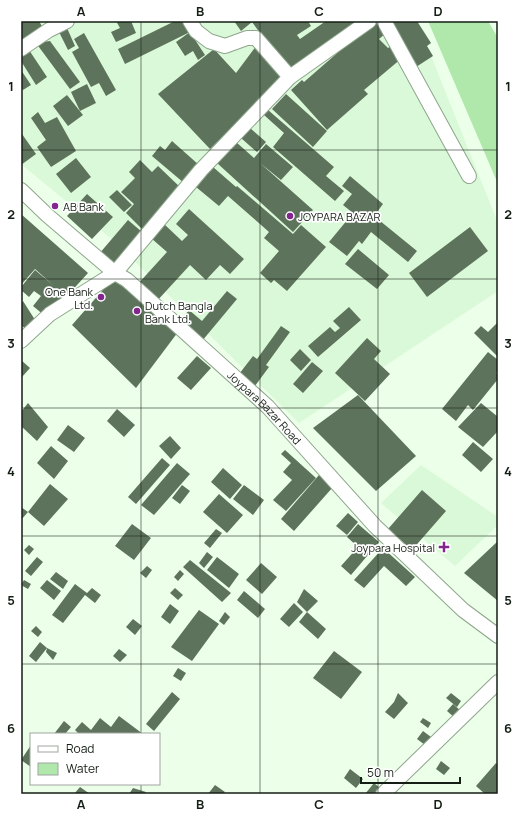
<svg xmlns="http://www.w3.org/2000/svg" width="519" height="815" viewBox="0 0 519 815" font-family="Manrope,sans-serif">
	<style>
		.built { fill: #daf9d8 }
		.water { fill: #afe8aa }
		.building { fill: #5e735c }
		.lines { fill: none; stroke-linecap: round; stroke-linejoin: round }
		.street-casing { stroke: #8ea68c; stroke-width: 16 }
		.street { stroke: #fff; stroke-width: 14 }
		.grid { fill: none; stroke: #151e15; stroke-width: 1; stroke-opacity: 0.55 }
		.poi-dot { fill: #83248f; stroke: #fff; stroke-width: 1.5 }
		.labels { text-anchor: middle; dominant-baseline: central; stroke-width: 3.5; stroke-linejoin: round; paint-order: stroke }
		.poi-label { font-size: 11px; fill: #151e15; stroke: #fff; text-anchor: start }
		.street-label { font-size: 11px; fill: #151e15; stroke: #fff }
		.neatline { fill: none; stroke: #151e15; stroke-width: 1.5 }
		.grid-label { font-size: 13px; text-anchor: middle; font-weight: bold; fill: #151e15 }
	</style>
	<rect width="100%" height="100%" fill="#ebffe9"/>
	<path class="built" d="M21,21H417L498,223V291L299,423L114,241L21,164Z
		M421,465L498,517V525L455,566L381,503Z"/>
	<path class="water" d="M428,21H488L498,38V184Z"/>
	<path class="building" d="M21,21H39L44,30L21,44Z
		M116,21H131L136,33L116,42L111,32L120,28Z
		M175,21H184L190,32L125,64L118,49Z
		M234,21H308L311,26L297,35L300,39L326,21H360L288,72L252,22L241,31Z
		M374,21H376L386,33L379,39L388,48L391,46L402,58L364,90L368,94L327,130L291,90L302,80L304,82Z
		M387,21H417L431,43L427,46L433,56L416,67Z
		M67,28L75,46L68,50L59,32Z
		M190,32L205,55L198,60L193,51L185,56L176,42Z
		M84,33L116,90L106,96L99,83L91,87L72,52L79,48L74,39Z
		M50,41L80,82L70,89L36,43Z
		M257,45L282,76L257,104L210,149L158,94L214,49L236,73Z
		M29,50L47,77L36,85L21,61V55Z
		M21,70L31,85L23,90L21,87Z
		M87,84L96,103L80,111L71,92Z
		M286,94L327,131L313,147L272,109Z
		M67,95L83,115L68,126L53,106Z
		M268,110L334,167L326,176L344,191L335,201L273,147L284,133L264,115Z
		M38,112L45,123L57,117L76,151L51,167L37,147L46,140L31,118Z
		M250,128L266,142L257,152L241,138Z
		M22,134L36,154L21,165V135Z
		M172,141L199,165L184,183L152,156L160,146L165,150Z
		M236,142L254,158L266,144L293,167L281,180L260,163L313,210L293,232L217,163Z
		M76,158L91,177L71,193L56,174Z
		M140,160L152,172L158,166L182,189L143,230L126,213L134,204L121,192L135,178L129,172Z
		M213,167L236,187L237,186L293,234L301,225L326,247L287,291L274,280L271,283L260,273L279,251L264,238L269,232L228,196L219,206L196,187Z
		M350,176L383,204L374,216L417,251L408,262L371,232L362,244L359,241L347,256L329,242L353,213L343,205L352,194L342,186Z
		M117,190L132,205L124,212L109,197Z
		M87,194L113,217L92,239L67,216Z
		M189,209L244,259L230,274L220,265L206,280L190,265L156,302L137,285L167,252L151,238L164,224L182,241L188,235L176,224Z
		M21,214L88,273L67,296L64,294L45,316L33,306L41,296L34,291L29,297L21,290V287L35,270L53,285L35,269L21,285Z
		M128,220L142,232L113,266L99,254Z
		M470,227L488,251L427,297L409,273Z
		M358,249L389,275L377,289L345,264Z
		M113,280L122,286L178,332L136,388L72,325L109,283Z
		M227,291L237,299L202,341L179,322L189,310L202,321Z
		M23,301L37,323L29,332L21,325V304Z
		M349,307L361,320L318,357L308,346L330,327L335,332L340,328L333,321Z
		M498,322V357L474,333L481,326L488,332Z
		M281,326L290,332L266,365L269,367L252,390L236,378L253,356L257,359Z
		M367,338L381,351L374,359L390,374L365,401L335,373Z
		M300,349L311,360L301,371L290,360Z
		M488,352L498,360V371L496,373L498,374V379L473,410L468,405L456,421L442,409Z
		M197,356L211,368L191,390L177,378Z
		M21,360L30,368L22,377L21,376Z
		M312,362L323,371L303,393L293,384Z
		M358,395L416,456L376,491L313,428Z
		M28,403L48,427L37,441L21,426V412Z
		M481,403L498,417V431L483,447L458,427Z
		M117,409L135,425L124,437L107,421Z
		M68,425L85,438L74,452L57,440Z
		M170,436L181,448L171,459L159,446Z
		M473,442L493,459L481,472L462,455Z
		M51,446L68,461L54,479L37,463Z
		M285,450L316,478L286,511L273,500L292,480L283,472L291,463L281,454Z
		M162,458L170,465L136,504L128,497Z
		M177,463L190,474L154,515L141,505Z
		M223,468L242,485L230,499L211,482Z
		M319,475L333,487L294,531L281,519Z
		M50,484L68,499L44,526L28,512Z
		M182,485L190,491L180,504L172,498Z
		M244,485L264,500L253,515L233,499Z
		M422,490L446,511L412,550L388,529Z
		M219,494L243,515L227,533L203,512Z
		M21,507L28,512L21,520Z
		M348,513L358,522L347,535L336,526Z
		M132,524L151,538L134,560L115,546Z
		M358,524L379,542L351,575L341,566L358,547L347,537Z
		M216,529L222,533L210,548L204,543Z
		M498,541V601L464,573Z
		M29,545L34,549L29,555L24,550Z
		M383,548L415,577L406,586L384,566L364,588L354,580Z
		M207,552L213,557L204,568L199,563Z
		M37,557L43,562L31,576L25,571Z
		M217,557L239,574L229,588L207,570Z
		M190,560L231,593L222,602L183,567Z
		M261,563L277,577L262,594L246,580Z
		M147,566L152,570L146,578L140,573Z
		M180,570L184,574L178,581L174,577Z
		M56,572L68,581L63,589L50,579Z
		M24,580L31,584L28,589L21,585Z
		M47,580L61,591L54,600L40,588Z
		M75,584L87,593L92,588L101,595L95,603L85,595L63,623L52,615Z
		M175,588L183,595L178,600L170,593Z
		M304,589L318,601L307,612L297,602Z
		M244,591L265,609L258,618L237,600Z
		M294,603L303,612L289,627L280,619Z
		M170,604L179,611L170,624L161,617Z
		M199,610L219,624L192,661L171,647Z
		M225,612L230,617L224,625L219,621Z
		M307,612L326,629L318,639L299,622Z
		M133,619L142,626L135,635L126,627Z
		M36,626L42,632L38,637L31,631Z
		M40,642L47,648L36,662L29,656Z
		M47,648L57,653L53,660L46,652Z
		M119,649L127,655L120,662L113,656Z
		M334,651L362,672L341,699L313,678Z
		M178,668L186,673L181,681L173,676Z
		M172,692L180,699L154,731L146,724Z
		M398,693L408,703L394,719L385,712L394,702Z
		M451,693L461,701L457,707L446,698Z
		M453,704L461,711L455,718L447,711Z
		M119,716L143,734H79L75,730L82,722L91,730L100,718L111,727Z
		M423,718L431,723L428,728L420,722Z
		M64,721L71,727L65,734H54Z
		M423,731L431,737L425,745L417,739Z
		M31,745V767L21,760Z
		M441,761L450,768L444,775L436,769Z
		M496,763L498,765V794H485L476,786Z
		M350,769L363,779L356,788L344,778Z
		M374,783L381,789L377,794H365Z
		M215,785L225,792L223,794H208Z
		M80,787L90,794H74Z
		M133,788L146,792L145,794H129Z"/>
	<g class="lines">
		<defs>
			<g id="street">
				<path d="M190,21L196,31L209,41L225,46L247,38H256L290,77"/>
				<path d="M384,21L469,176"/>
				<path d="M21,49L49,30L67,21"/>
				<path id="s1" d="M21,190L47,215L115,273L127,280L268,407L375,526L463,610L498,636"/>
				<path d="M21,341L50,314L115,273L201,170L290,77L369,21"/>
				<path d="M383,794L498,682"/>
			</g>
		</defs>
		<use href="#street" class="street-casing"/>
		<use href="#street" class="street"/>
	</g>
	<path class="grid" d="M141,21V734M260,21V794M378,21V794M21,150H498M21,279H498M21,408H498M21,536H498M21,664H498M141,784V794"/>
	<g class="poi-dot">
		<circle cx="55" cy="206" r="4"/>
		<circle cx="290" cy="216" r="4"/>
		<circle cx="101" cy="297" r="4"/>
		<circle cx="137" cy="311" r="4"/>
		<path d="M442 541h4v4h4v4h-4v4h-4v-4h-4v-4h4z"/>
	</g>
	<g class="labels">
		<g class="poi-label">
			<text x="63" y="206">AB Bank</text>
			<text x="298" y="216">JOYPARA BAZAR</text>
			<text x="93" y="291" text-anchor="end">One Bank<tspan x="93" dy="13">Ltd.</tspan></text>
			<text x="145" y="305">Dutch Bangla<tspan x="145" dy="13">Bank Ltd.</tspan></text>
			<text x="435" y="547" text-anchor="end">Joypara Hospital</text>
		</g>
		<g class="street-label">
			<text stroke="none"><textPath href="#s1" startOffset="327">Joypara Bazar Road</textPath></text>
		</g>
	</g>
	<rect width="519" height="815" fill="none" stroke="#ffffff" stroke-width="44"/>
	<rect x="30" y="733" width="130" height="52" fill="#ffffff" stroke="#a1a5a1"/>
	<rect x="38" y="746" width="20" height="6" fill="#ffffff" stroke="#a1a5a1"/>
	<text x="66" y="753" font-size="12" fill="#151e15">Road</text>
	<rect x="38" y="763" width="20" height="12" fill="#afe8aa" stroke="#a1a5a1"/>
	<text x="66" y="773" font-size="12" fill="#151e15">Water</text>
	<path d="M361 777v6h99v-6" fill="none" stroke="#151e15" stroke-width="2"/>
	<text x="367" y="777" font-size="12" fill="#151e15" stroke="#ffffff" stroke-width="3" paint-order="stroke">50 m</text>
	<rect x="22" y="22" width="475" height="771" class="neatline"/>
	<g class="grid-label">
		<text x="81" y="16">A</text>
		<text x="200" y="16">B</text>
		<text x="319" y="16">C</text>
		<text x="438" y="16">D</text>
		<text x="11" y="91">1</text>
		<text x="508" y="91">1</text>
		<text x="11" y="219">2</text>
		<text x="508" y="219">2</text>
		<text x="11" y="348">3</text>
		<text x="508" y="348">3</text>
		<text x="11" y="476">4</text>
		<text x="508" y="476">4</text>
		<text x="11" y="605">5</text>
		<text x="508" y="605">5</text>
		<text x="11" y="733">6</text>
		<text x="508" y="733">6</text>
		<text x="81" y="809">A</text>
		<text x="200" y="809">B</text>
		<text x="319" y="809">C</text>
		<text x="438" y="809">D</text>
	</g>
</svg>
